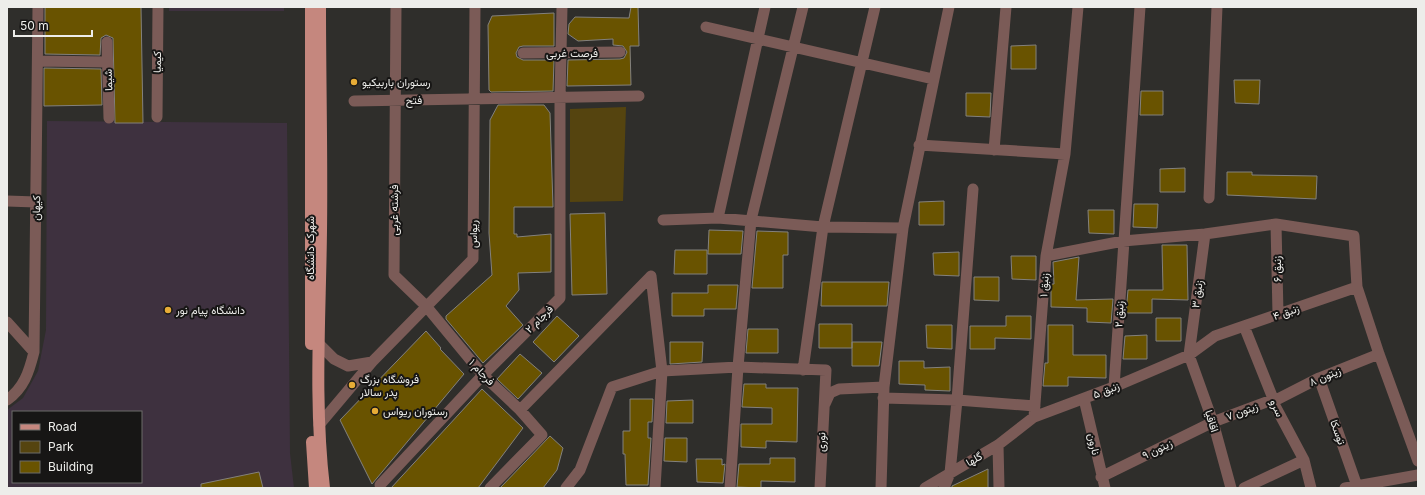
<svg xmlns="http://www.w3.org/2000/svg" width="1425" height="495" viewBox="0 0 1425 495" font-family="Inter,Vazirmatn,sans-serif">
	<style>
		.education { fill: #3e313f; fill-rule: evenodd }
		.green { fill: #55440f }
		.building { fill: #695300; stroke: #83817d }
		.lines { fill: none; stroke-linecap: round; stroke-linejoin: round }
		.street { stroke: #7b5b57; stroke-width: 11 }
		.primary { stroke: #c5877e; stroke-width: 12 }
		.poi-dot { fill: #e7ac36; stroke: #171615; stroke-width: 1.5 }
		.labels { text-anchor: middle; dominant-baseline: central; stroke-width: 4; stroke-linejoin: round; paint-order: stroke }
		.street-label { font-size: 11px; fill: #ededea; stroke: #171615 }
		.poi-label { font-size: 11px; fill: #ededea; stroke: #171615; text-anchor: start }
	</style>
	<rect width="100%" height="100%" fill="#2f2e2b"/>
	<path class="education" d="M169,7H284V11H169Z
		M47,121L287,123L290,453L294,488H7V410L23,398L38,371L46,330ZM13,412H141V482H13Z"/>
	<path class="green" d="M626,107L623,201L570,202V109Z"/>
	<path class="building" d="M45,7H141L143,123H115L113,38L106,35L101,38L100,55L45,54Z
		M631,7H638L639,46H630L631,85L567,86L568,60L620,59L624,58L627,52L623,46L613,45V39L578,41L568,34L569,24L575,17L629,18Z
		M554,13V46H523L519,47L516,53L517,57L523,60H554L553,91L491,92L489,90L488,25L492,16Z
		M1036,45V69H1011V46Z
		M44,68L101,69L102,105L44,106Z
		M1234,80H1260L1259,104L1235,103Z
		M1141,91H1163V115H1140Z
		M966,93H991L990,117L966,116Z
		M498,105H544L550,113L553,207H514V234H517V237L551,234V272L518,273L519,290L506,306L523,325L483,363L446,319V316L492,275L489,233L490,120Z
		M1185,168V192H1160V169Z
		M1227,172H1252V175L1317,176L1316,199L1227,195Z
		M944,201V225H919V202Z
		M1134,204H1158L1157,228L1133,227Z
		M1088,210H1114V234L1089,233Z
		M605,213L607,294L572,295L570,214Z
		M709,230L743,231L741,254H708Z
		M757,231L788,232V255H783V288H752Z
		M1162,245H1187L1188,300L1152,299V313H1126L1128,290H1163Z
		M675,250H707V274H674Z
		M959,252V276L934,275L933,253Z
		M1011,256H1036V280L1012,279Z
		M1079,257L1076,300L1113,299L1111,323L1087,322V308L1051,307V284H1054L1053,262Z
		M974,277H999V301L974,300Z
		M822,282H889L887,306H821Z
		M708,285H738L736,309H704V316H672V293H708Z
		M557,316L579,336L554,362L533,342Z
		M1006,316H1031V339L995,338V349H970V326H1006Z
		M1156,318H1181V341H1156Z
		M819,324H852V348H819Z
		M926,325H952V349L927,348Z
		M1048,325H1073V355H1106V378L1068,377V386H1043L1045,363H1048Z
		M748,329H778V353H746Z
		M426,331L441,348L440,349L464,374L372,484L340,420Z
		M1147,335V359H1123L1125,336Z
		M670,342H703L702,362L670,364Z
		M852,342H882L879,366H852Z
		M520,354L542,373L518,399L497,379Z
		M899,361H924V368L950,367V391L925,390V385L899,384Z
		M744,384H766V388H798L797,442L766,441V448L741,447V424H772V408L742,407Z
		M482,389L523,428L478,488H391Z
		M630,399H653L652,422H648V438H651L648,485H626L625,454H623V431H630Z
		M693,400V423H666L667,401Z
		M550,436L563,448L557,470L543,488H500Z
		M665,438H687V462L664,461Z
		M770,458H795V482L761,481V488L737,487L739,464H770Z
		M696,459H722V465L725,464L723,483L697,482Z
		M988,469V488H952V486Z
		M259,472L263,488H201V484Z"/>
	<g class="lines">
		<path class="street" d="M396,7L394,275L426,306L483,375L520,410L542,435L490,488
			M706,27L933,79
			M107,42L109,118
			M523,53L620,52
			M38,61L107,62
			M354,101L639,96
			M157,117L158,7
			M919,145L1065,154
			M994,150L1006,7
			M1209,198L1217,7
			M7,201L36,202
			M718,218L765,7
			M663,220L718,218L823,227L903,228
			M1276,224L1278,314
			M1205,234L1189,355L1213,422L1231,488
			M1046,256L1123,241L1205,234L1276,224L1354,236L1357,287L1379,354L1418,461
			M651,276L662,371L655,488
			M7,322L34,352
			M1244,326L1274,401L1272,400L1304,460L1311,488
			M319,344L334,359L348,366L372,362
			M803,370L823,227L875,7
			M1319,378L1357,486
			M1114,387L1140,7
			M883,398L957,400L1035,406
			M1084,399L1105,488
			M7,400C24,388 29,372 34,352L38,7
			M1274,401L1319,378L1379,354
			M825,404L830,393L839,389L884,387
			M520,410L651,276
			M1034,417L1046,256L1065,154L1078,7
			M319,425L372,362L473,259L475,7
			M998,445L999,488
			M1101,477L1213,422L1272,400
			M380,485L483,375L560,298V98L562,7
			M566,488L580,470L612,387L662,371L738,367L751,220L803,7
			M730,488L738,367L826,370L820,488
			M881,488L884,387L903,228L949,7
			M925,488L998,445L1034,417L1114,387L1189,355L1215,336L1357,287
			M944,488L950,473L957,400L973,189
			M1244,488L1304,460
			M1345,488L1418,475"/>
		<path class="primary" d="M320,7C320,82 322,156 321,231C320,317 314,403 324,488
			M311,344V7
			M312,442L315,488"/>
	</g>
	<g class="poi-dot">
		<circle cx="354" cy="82" r="4"/>
		<circle cx="168" cy="310" r="4"/>
		<circle cx="352" cy="385" r="4"/>
		<circle cx="375" cy="411" r="4"/>
	</g>
	<g class="labels">
		<g class="street-label">
			<text x="572" y="53">فرصت غربی</text>
			<text transform="translate(157 62) rotate(-89)">کیمیا</text>
			<text transform="translate(108 80) rotate(-92)">شیما</text>
			<text transform="translate(414 100) rotate(-1)">فتح</text>
			<text transform="translate(36 208) rotate(-89)">کیهان</text>
			<text transform="translate(394 210) rotate(-90)">فرشته غربی</text>
			<text transform="translate(473 234) rotate(-90)">ریواس</text>
			<text transform="translate(310 248) rotate(-90)">شهرک دانشگاه</text>
			<text transform="translate(1277 269) rotate(-91)">زنبق ۶</text>
			<text transform="translate(1044 285) rotate(-86)">زنبق ۱</text>
			<text transform="translate(1197 294) rotate(-82)">زنبق ۳</text>
			<text transform="translate(1286 312) rotate(-19)">زنبق ۴</text>
			<text transform="translate(1119 314) rotate(-87)">زنبق ۲</text>
			<text transform="translate(539 319) rotate(-45)">فرجام ۲</text>
			<text transform="translate(482 372) rotate(47)">فرجام ۱</text>
			<text transform="translate(1325 376) rotate(-23)">زیتون ۸</text>
			<text transform="translate(1106 390) rotate(-22)">زنبق ۵</text>
			<text transform="translate(1277 408) rotate(66)">سرو</text>
			<text transform="translate(1242 411) rotate(-20)">زیتون ۷</text>
			<text transform="translate(1212 421) rotate(72)">اقاقیا</text>
			<text transform="translate(1338 432) rotate(70)">توسکا</text>
			<text transform="translate(821 442) rotate(-88)">نوری</text>
			<text transform="translate(1094 444) rotate(77)">نارون</text>
			<text transform="translate(1157 449) rotate(-26)">زیتون ۹</text>
			<text transform="translate(974 459) rotate(-30)">گلها</text>
		</g>
		<g class="poi-label">
			<text x="362" y="82">رستوران باربیکیو</text>
			<text x="176" y="310">دانشگاه پیام نور</text>
			<text x="360" y="379">فروشگاه بزرگ<tspan x="360" dy="13">پدر سالار</tspan></text>
			<text x="383" y="411">رستوران ریواس</text>
		</g>
	</g>
	<rect width="1425" height="495" fill="none" stroke="#ededea" stroke-width="16"/>
	<rect x="12" y="411" width="130" height="72" fill="#171615" stroke="#6d6c6a"/>
	<rect x="20" y="424" width="20" height="6" fill="#c5877e" stroke="#6d6c6a"/>
	<text x="48" y="431" font-size="12" fill="#ededea">Road</text>
	<rect x="20" y="441" width="20" height="12" fill="#55440f" stroke="#6d6c6a"/>
	<text x="48" y="451" font-size="12" fill="#ededea">Park</text>
	<rect x="20" y="461" width="20" height="12" fill="#695300" stroke="#6d6c6a"/>
	<text x="48" y="471" font-size="12" fill="#ededea">Building</text>
	<path d="M14 30v6h78v-6" fill="none" stroke="#ededea" stroke-width="2"/>
	<text x="20" y="30" font-size="12" fill="#ededea" stroke="#171615" stroke-width="3" paint-order="stroke">50 m</text>
</svg>
